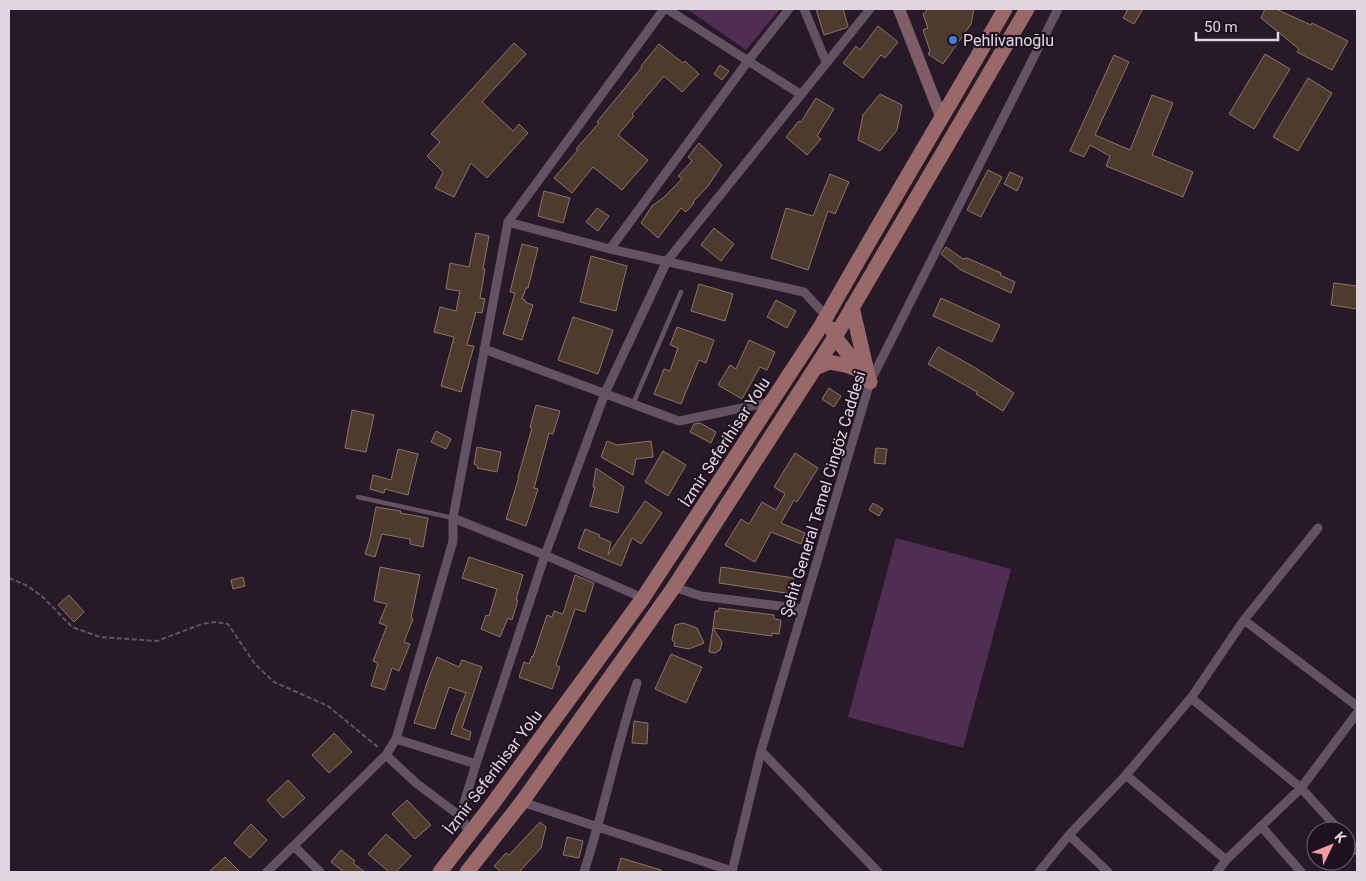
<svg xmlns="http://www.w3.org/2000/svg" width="1366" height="881" viewBox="0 0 1366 881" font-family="Roboto,sans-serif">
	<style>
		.green { fill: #502d53 }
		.building { fill: #4e3b2d; stroke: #8b7566 }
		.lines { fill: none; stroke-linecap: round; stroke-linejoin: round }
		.path { stroke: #615361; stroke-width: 2; stroke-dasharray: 5 2.5; stroke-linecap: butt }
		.lane { stroke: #635264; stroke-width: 4.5 }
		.street { stroke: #635264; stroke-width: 9 }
		.secondary { stroke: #7e5d66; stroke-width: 12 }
		.primary { stroke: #996868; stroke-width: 15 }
		.shop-dot { fill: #3f7fe0; stroke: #1e101f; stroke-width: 2 }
		.labels { text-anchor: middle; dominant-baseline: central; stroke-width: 4.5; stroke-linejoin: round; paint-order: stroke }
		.poi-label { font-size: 16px; fill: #e0d6e0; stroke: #1e101f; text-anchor: start }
		.street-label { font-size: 16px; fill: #e0d6e0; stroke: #1e101f }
	</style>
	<rect width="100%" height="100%" fill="#281929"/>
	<path class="green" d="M687,9H780L746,50Z
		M896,538L1011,569L963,748L848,717Z"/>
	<path class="building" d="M816,9H843L848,26L846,28L824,35Z
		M927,9H974L971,24L943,64L928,54L930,51L923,30L928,28L923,14L926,12Z
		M1128,9H1143L1134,24L1123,18Z
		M1265,9H1276L1311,25L1312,23L1348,41L1332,70L1297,52L1299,49L1261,18Z
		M878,26L898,42L885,58L881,55L863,78L843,63L856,46L860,50Z
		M514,43L526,54L482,102L513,131L519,124L528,133L487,178L471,163L454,197L435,188L443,172L427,156L440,142L431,134Z
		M659,44L683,63L685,61L699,74L682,92L664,76L632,114L634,116L618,135L648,160L622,190L593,167L572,193L554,178L578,150L576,149L599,123L597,122L642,67L641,66Z
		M1265,54L1290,69L1254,129L1229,114Z
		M1114,55L1129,62L1095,135L1130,150L1152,95L1173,103L1152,155L1193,172L1183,197L1106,166L1110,156L1090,145L1084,157L1070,151Z
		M720,65L729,71L722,80L714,74Z
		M1308,78L1332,93L1298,151L1273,137Z
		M880,94L902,105L897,130L880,151L858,140L863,115Z
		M816,98L834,109L817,136L821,139L807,155L786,137L799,121L801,122Z
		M699,143L722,165L708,186L693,202L694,203L686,212L681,208L658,238L641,223L652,206L663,198L682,179L678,176L692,161L688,157Z
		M988,170L1002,177L981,217L967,210Z
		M1010,172L1023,178L1017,191L1004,184Z
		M830,174L849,182L835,214L828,211L808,270L771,258L786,208L813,216Z
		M544,191L570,198L563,223L538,216Z
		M597,208L609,216L598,231L586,222Z
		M714,228L734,244L721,261L701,245Z
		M476,233L489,236L483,269H485L480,298L485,299L482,313L476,312L467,345L474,346L461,392L441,386L454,337L434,332L440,307L456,311L460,291L446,289L450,263L469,267Z
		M522,244L538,248L528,288H526L522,299L525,300V302L533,305L522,340L503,334L515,293L510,292Z
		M946,247L963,259L967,258L1001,273L1000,275L1015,282L1011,293L961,270L941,254Z
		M591,256L627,266L616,311L580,302Z
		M1334,283L1357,286V309L1331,305Z
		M699,284L733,294L725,321L691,311Z
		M941,298L1000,325L992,342L933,316Z
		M776,300L796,311L787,328L767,317Z
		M573,317L613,330L598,374L558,360Z
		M677,327L714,340L706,363L699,360L681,404L654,394L664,369L670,371L678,348L670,345Z
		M749,340L775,352L767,370L760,367L742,399L718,385L730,365L736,369Z
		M938,347L974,367L1014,393L1003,411L976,394L977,392L928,364Z
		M829,388L841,396L834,407L822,399Z
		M536,405L560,411L553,434L549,433L534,488L538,489L526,526L506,519L519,477H518L532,428L530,427Z
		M352,410L374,415L366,452L345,448Z
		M700,423L716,432L711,443L690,432L694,424Z
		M436,431L451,439L446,449L431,442Z
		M607,441L617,445L651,441L653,457L636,459L633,475L601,457Z
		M477,447L501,452L497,472L477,468L478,466L474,464Z
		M876,448L887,449L885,464L874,463Z
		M398,449L418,454L408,495L385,489L384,493L370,489L373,475L391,480Z
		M663,451L686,465L668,496L645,482Z
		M795,453L818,468L797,502L794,500L781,523L805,533L801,544L771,532L755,562L725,545L741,519L749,524L762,502L776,510L785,494L774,487Z
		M596,468L624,487L618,513L590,506L595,487H593Z
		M645,501L662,513L641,544L632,538L621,566L578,548L585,529L600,535L599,537L611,542L608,555Z
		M873,503L883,509L879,516L869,510Z
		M376,507L401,511L400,513L428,518L423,547L410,544V539L382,534L375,557L365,554L370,538Z
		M469,557L523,575L516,600H518L512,620L508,618L500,637L481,629L486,615L489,616L497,589L462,578Z
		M380,567L420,575L411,618L413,619L404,642L410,644L399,671L392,668L385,690L371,686L378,663L373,661L387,626L379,623L387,604L374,601Z
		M721,567L794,578L792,594L719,583Z
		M575,575L594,583L585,612L575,609L556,665L560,667L552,689L519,677L524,662L529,664L532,656L533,657L547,615L552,617L554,611L563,614Z
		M243,577L245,586L233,589L231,580Z
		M69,595L84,612L74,622L58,605Z
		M719,608L774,615V619L781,620L779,634L772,633V636L713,628L715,611H719Z
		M683,623L697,628L704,643L689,649L674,646L675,643L672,640L675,625Z
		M713,628L722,642L720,650L715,653L709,652Z
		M671,654L702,667L686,703L655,689Z
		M437,657L459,667L462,660L482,667L462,728L471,732L469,740L451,734L457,715L466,693L449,687L435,729L414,723L428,680Z
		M634,721L648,723L647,744L632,743Z
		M334,733L352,752L329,773L312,755Z
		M288,780L305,798L283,818L267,800Z
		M407,800L431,825L415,839L392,814Z
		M540,822L546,827L541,848L519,872H501L494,866L506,853L509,855Z
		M251,824L267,840L250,858L234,843Z
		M386,834L411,856L396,872H389L368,854Z
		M567,837L583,841L579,858L563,855Z
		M341,850L355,861L353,863L365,872H344L331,862Z
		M225,857L240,872H209Z
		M621,858L661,870V872H617Z"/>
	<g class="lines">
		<path class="path" d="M9,578L28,586L44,598L72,627L100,637L157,641L202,624L215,622L228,624L255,664L274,682L328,706L379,748"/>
		<path class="lane" d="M633,404L681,292
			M358,497L453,518"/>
		<path class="street" d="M667,9L800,94
			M804,9L826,62
			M508,222L610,249L804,292L826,316
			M610,249L748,61L789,9
			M484,349L679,421L771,402
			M453,518L545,555L643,598
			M674,587L701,596L803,609
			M1244,620L1357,706
			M1191,698L1301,788L1340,831
			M396,739L476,764L460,816L470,833
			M761,751L878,872
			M386,755L416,783L460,816
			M476,764L545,555L605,393L667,261L870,9
			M1126,775L1226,860
			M522,802L732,871
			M1261,826L1301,872
			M1069,835L1108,872
			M1346,838L1357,851
			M294,846L320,872
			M267,872L386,755L396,739L453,541V518L508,222L664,9
			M584,872C604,810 617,745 637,683
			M732,872L761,751L870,382L1058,9
			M1039,872L1069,835L1126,775L1191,698L1244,620L1318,528
			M1217,872L1226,860L1301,788L1357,713"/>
		<path class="secondary" d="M899,9L942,119"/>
		<path class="primary" d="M852,307L868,376
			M832,329L835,337L870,382
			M815,368L829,362L849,366L861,371
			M440,872L491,806L643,598L821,326C881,219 944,115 1005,9
			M467,872L522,802L674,587L835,337L1027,9"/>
	</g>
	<circle class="shop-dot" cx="953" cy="40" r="5"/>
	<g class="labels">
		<g class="poi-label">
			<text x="963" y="40">Pehlivanoğlu</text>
		</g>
		<g class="street-label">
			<text transform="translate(725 442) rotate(-57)">İzmir Seferihisar Yolu</text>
			<text transform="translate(823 494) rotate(-73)">Şehit General Temel Cingöz Caddesi</text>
			<text transform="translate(493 772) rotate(-53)">İzmir Seferihisar Yolu</text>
		</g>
	</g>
	<rect width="1366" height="881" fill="none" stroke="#e0d6e0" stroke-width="20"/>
	<g transform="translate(1331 846) rotate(47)"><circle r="24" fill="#1e101f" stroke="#6c5f6c"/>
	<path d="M0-4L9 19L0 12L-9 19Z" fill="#f49aa1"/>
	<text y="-8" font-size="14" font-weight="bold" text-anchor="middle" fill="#e0d6e0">K</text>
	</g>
	<path d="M1196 32v8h82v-8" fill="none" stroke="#e0d6e0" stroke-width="2.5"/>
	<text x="1204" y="32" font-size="15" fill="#e0d6e0" stroke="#1e101f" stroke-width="4" paint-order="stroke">50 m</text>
</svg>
